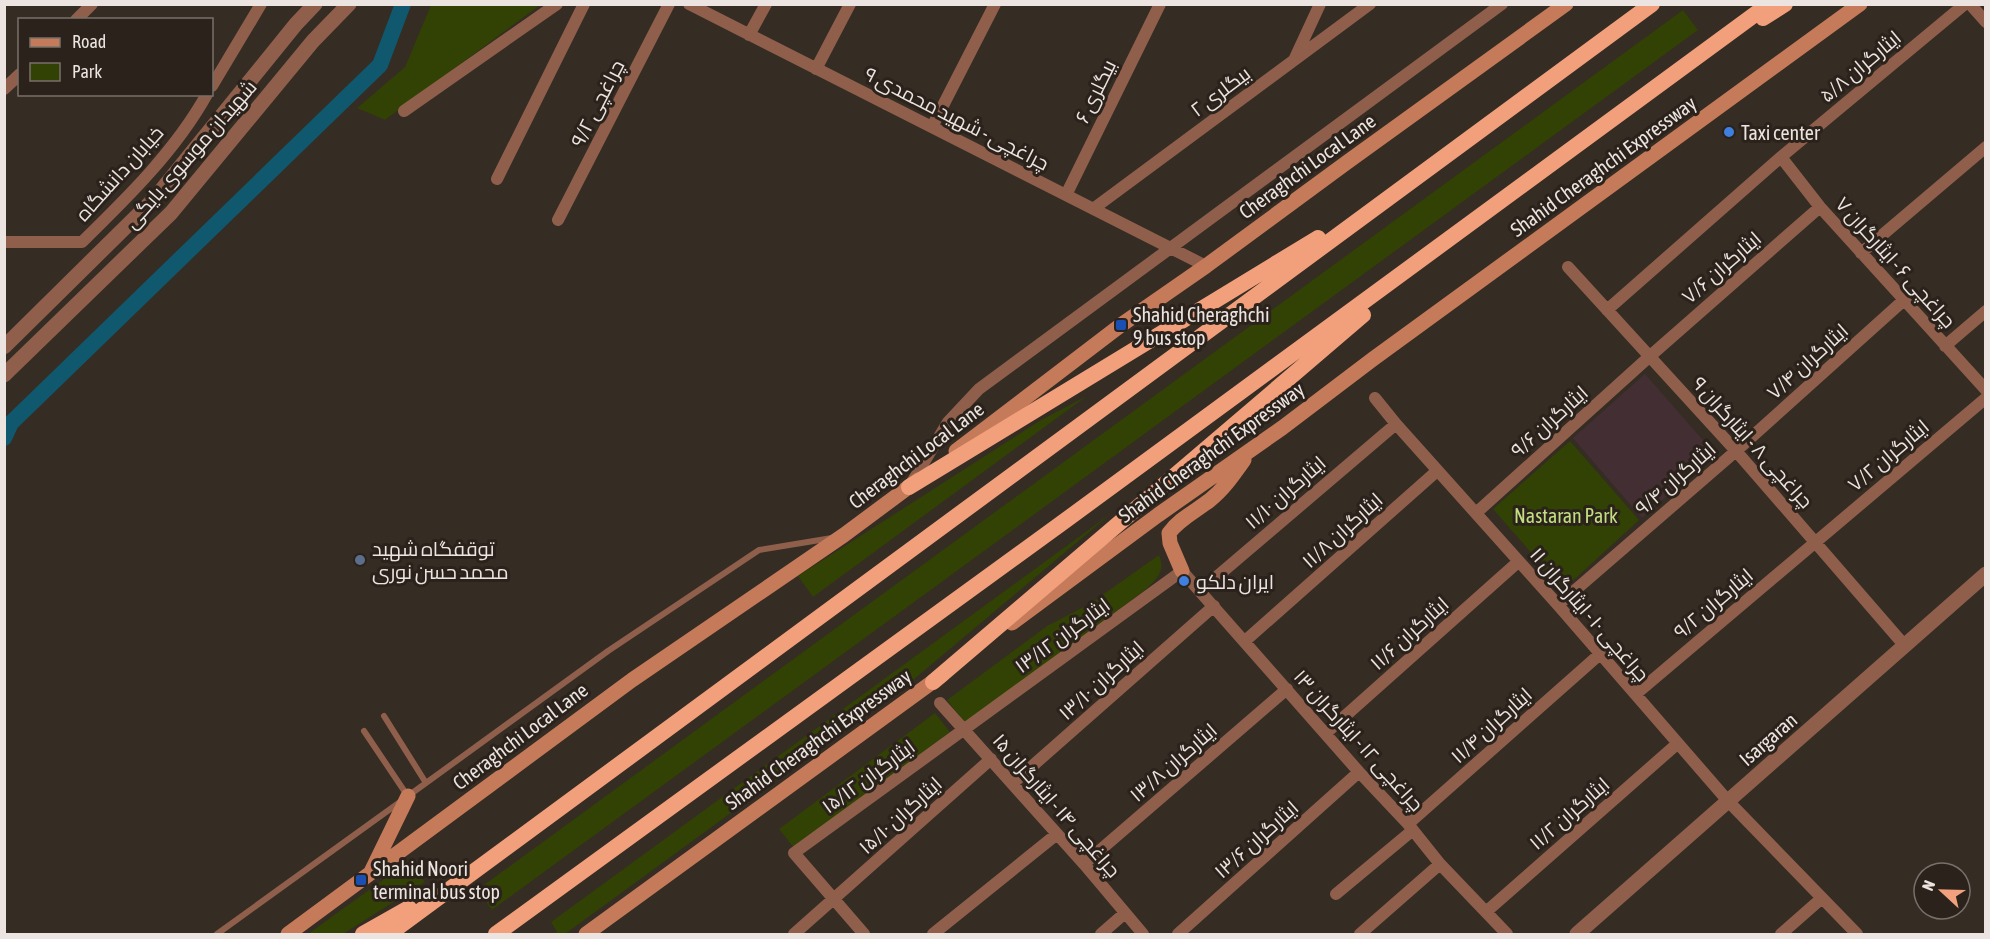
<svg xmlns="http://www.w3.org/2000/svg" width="1990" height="939" viewBox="0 0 1990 939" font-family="'Asap Condensed',Cairo,sans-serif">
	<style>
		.education { fill: #432f33 }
		.green { fill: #324104 }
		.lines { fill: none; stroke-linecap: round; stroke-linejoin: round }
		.canal { stroke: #10586e; stroke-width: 16 }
		.service { stroke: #8f5f4c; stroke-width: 6 }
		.minor { stroke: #8f5f4c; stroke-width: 12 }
		.tertiary { stroke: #8f5f4c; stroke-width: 15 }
		.secondary { stroke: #c57a5a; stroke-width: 15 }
		.trunk { stroke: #f29f7c; stroke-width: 16 }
		.shop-dot { fill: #3f7fe0; stroke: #2b221b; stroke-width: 2 }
		.transit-dot { fill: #1a4fb4; stroke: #2b221b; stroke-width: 2 }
		.service-dot { fill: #5c6f8a; stroke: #2b221b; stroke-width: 2 }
		.labels { text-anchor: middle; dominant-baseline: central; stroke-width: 6; stroke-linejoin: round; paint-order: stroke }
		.street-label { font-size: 20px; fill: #ebe4e0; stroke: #2b221b }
		.poi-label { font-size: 20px; fill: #ebe4e0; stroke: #2b221b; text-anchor: start }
		.park-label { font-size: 20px; fill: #c1de81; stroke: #2b221b }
	</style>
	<rect width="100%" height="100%" fill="#352c24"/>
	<path class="education" d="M1645,374L1715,454L1642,518L1573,438Z"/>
	<path class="green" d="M431,5H540L385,120L357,108L405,67Z
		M1683,10L1698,30L492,910L477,890Z
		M1087,396L813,597L798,576L1041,420Z
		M1570,441L1639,520L1577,577L1562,588L1493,509Z
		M1113,512L913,680L565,934H553L557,932L551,922Z
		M1159,555C1166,571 1157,579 1145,590L965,723L947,700L1047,626L1091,603Z
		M935,713L950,732L794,848L779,829Z
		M409,861L425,882L343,934H308Z"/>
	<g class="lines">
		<path class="canal" d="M4,438L11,423L380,65L403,4"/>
		<path class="service" d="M384,716L426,783
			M364,731L407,795
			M408,796L608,651L759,550L832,538
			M217,934L400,802"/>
		<path class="minor" d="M689,4L1206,266
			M1970,4L1986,22
			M76,20L92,4
			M749,35L766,4
			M1295,58L1320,4
			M816,69L850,4
			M212,86L261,4
			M4,89L20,74
			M404,111L557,4
			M932,127L995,4
			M1781,157L1820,207L1986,390
			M497,179L584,4
			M1066,195L1160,4
			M1093,209L1370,4
			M558,220L669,4
			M4,242H82C128,197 176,150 207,94
			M1861,253L1986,147
			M1568,267L1736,451L1905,646
			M1607,310L1781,157L1965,4
			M1945,346L1986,311
			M1375,398L1396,424L1558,605L1728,801L1857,934
			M911,484L948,422L979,389L1502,4
			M1476,513L1649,357L1820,207
			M1200,591L1396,424
			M1558,605L1736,451L1904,300
			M1245,641L1437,471
			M1636,694L1986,398
			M940,703L1084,864L1143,934
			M1326,733L1518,562
			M1013,783L1214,606
			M1408,824L1600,654
			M1084,864L1287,689
			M1336,894L1413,830
			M1487,911L1677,744
			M794,934L991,759
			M864,934L794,853L1182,571L1359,772L1408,824L1440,864L1507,934
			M933,934L1057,834
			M1101,934L1125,913
			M1178,934L1359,772
			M1360,934L1440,864
			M1781,934L1822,898"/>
		<path class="tertiary" d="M4,347L155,198L296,24L315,4
			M4,375L171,213L313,41L349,4
			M1577,934L1986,574"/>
		<path class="secondary" d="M956,451L1121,325L1206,266L1346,163L1566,4
			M1182,571L1170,543L1169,533C1179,519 1196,511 1210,500C1224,489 1234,474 1244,460
			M1012,623L1158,515L1282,428L1373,359L1860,4
			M371,872L408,796
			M288,934L632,680L844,535L918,480
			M586,934L942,675"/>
		<path class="trunk" d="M1763,18L1785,4
			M909,487L1318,238
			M933,682L1363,315
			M363,934L409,908
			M389,934L1652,4
			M496,934L1066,520L1769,4"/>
	</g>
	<g class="shop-dot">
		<circle cx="1729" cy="132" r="6"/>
		<circle cx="1184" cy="581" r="6"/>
	</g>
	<g class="transit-dot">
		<rect x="1115" y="319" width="12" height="12" rx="3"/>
		<rect x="355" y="874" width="12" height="12" rx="3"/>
	</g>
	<circle class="service-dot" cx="360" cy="560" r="6"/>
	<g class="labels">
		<g class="street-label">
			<text transform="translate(1860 66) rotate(-40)">ایثارگران ۵/۸</text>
			<text transform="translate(1095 91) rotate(-64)">بیگلری ۶</text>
			<text transform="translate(1220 91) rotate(-37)">بیگلری ۲</text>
			<text transform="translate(597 103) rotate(-63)">۹/۲ چراغچی</text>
			<text transform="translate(957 118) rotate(27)">۹ چراغچی - شهید محمدی</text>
			<text transform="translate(190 154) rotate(-49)">شهیدان موسوی بایگی</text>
			<text transform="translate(1307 166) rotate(-36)">Cheraghchi Local Lane</text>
			<text transform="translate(1603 166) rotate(-36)">Shahid Cheraghchi Expressway</text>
			<text transform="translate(119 173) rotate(-48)">خیابان دانشگاه</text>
			<text transform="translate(1896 262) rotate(48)">چراغچی ۶ - ایثارگران ۷</text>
			<text transform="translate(1721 267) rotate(-41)">ایثارگران ۷/۶</text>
			<text transform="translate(1807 361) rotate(-42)">ایثارگران ۷/۴</text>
			<text transform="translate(1549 421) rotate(-42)">ایثارگران ۹/۶</text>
			<text transform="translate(1753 442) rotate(48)">چراغچی ۸ - ایثارگران ۹</text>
			<text transform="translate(1211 452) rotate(-36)">Shahid Cheraghchi Expressway</text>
			<text transform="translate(916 455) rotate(-37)">Cheraghchi Local Lane</text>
			<text transform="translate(1888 455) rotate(-40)">ایثارگران ۷/۲</text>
			<text transform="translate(1675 478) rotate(-41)">ایثارگران ۹/۴</text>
			<text transform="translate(1285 492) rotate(-41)">ایثارگران ۱۱/۱۰</text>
			<text transform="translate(1342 530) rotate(-42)">ایثارگران ۱۱/۸</text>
			<text transform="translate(1713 603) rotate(-40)">ایثارگران ۹/۲</text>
			<text transform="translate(1590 614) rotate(49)">چراغچی ۱۰ - ایثارگران ۱۱</text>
			<text transform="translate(1409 633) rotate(-42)">ایثارگران ۱۱/۶</text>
			<text transform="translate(1062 635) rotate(-36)">ایثارگران ۱۳/۱۲</text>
			<text transform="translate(1101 680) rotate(-42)">ایثارگران ۱۳/۱۰</text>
			<text transform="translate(1491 725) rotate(-42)">ایثارگران ۱۱/۴</text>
			<text transform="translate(520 736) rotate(-37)">Cheraghchi Local Lane</text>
			<text transform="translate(818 739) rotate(-36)">Shahid Cheraghchi Expressway</text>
			<text transform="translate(1768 739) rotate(-41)">Isargaran</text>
			<text transform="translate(1359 740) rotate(48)">چراغچی ۱۲ - ایثارگران ۱۳</text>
			<text transform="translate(1173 762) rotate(-41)">ایثارگران ۱۳/۸</text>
			<text transform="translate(868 776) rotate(-36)">ایثارگران ۱۵/۱۲</text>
			<text transform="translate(1057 805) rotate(49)">چراغچی ۱۴ - ایثارگران ۱۵</text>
			<text transform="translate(1569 813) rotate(-41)">ایثارگران ۱۱/۲</text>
			<text transform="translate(900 815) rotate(-42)">ایثارگران ۱۵/۱۰</text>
			<text transform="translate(1256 839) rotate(-42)">ایثارگران ۱۳/۶</text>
		</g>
		<g class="poi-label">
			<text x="1741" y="132">Taxi center</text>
			<text x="1133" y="314">Shahid Cheraghchi<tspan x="1133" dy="23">9 bus stop</tspan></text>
			<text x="372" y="548">توقفگاه شهید<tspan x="372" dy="23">محمد حسن نوری</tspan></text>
			<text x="1196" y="581">ایران دلکو</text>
			<text x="373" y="868">Shahid Noori<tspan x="373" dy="23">terminal bus stop</tspan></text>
		</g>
		<g class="park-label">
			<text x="1566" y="515">Nastaran Park</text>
		</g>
	</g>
	<rect width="1990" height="939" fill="none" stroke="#ebe4e0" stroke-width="12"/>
	<rect x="18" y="18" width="195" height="78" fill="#2b221b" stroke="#78706a" stroke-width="1.5"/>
	<rect x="30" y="38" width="30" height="9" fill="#c57a5a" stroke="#78706a" stroke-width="1.5"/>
	<text x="72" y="48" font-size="18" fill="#ebe4e0">Road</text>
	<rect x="30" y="63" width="30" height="18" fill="#324104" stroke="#78706a" stroke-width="1.5"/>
	<text x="72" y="78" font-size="18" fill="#ebe4e0">Park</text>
	<g transform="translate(1942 891) rotate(292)"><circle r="28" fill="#2b221b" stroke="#78706a" stroke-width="1.5"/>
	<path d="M0-4.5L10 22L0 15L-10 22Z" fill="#f2a17e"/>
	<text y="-9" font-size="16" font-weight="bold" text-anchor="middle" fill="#ebe4e0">N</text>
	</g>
</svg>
